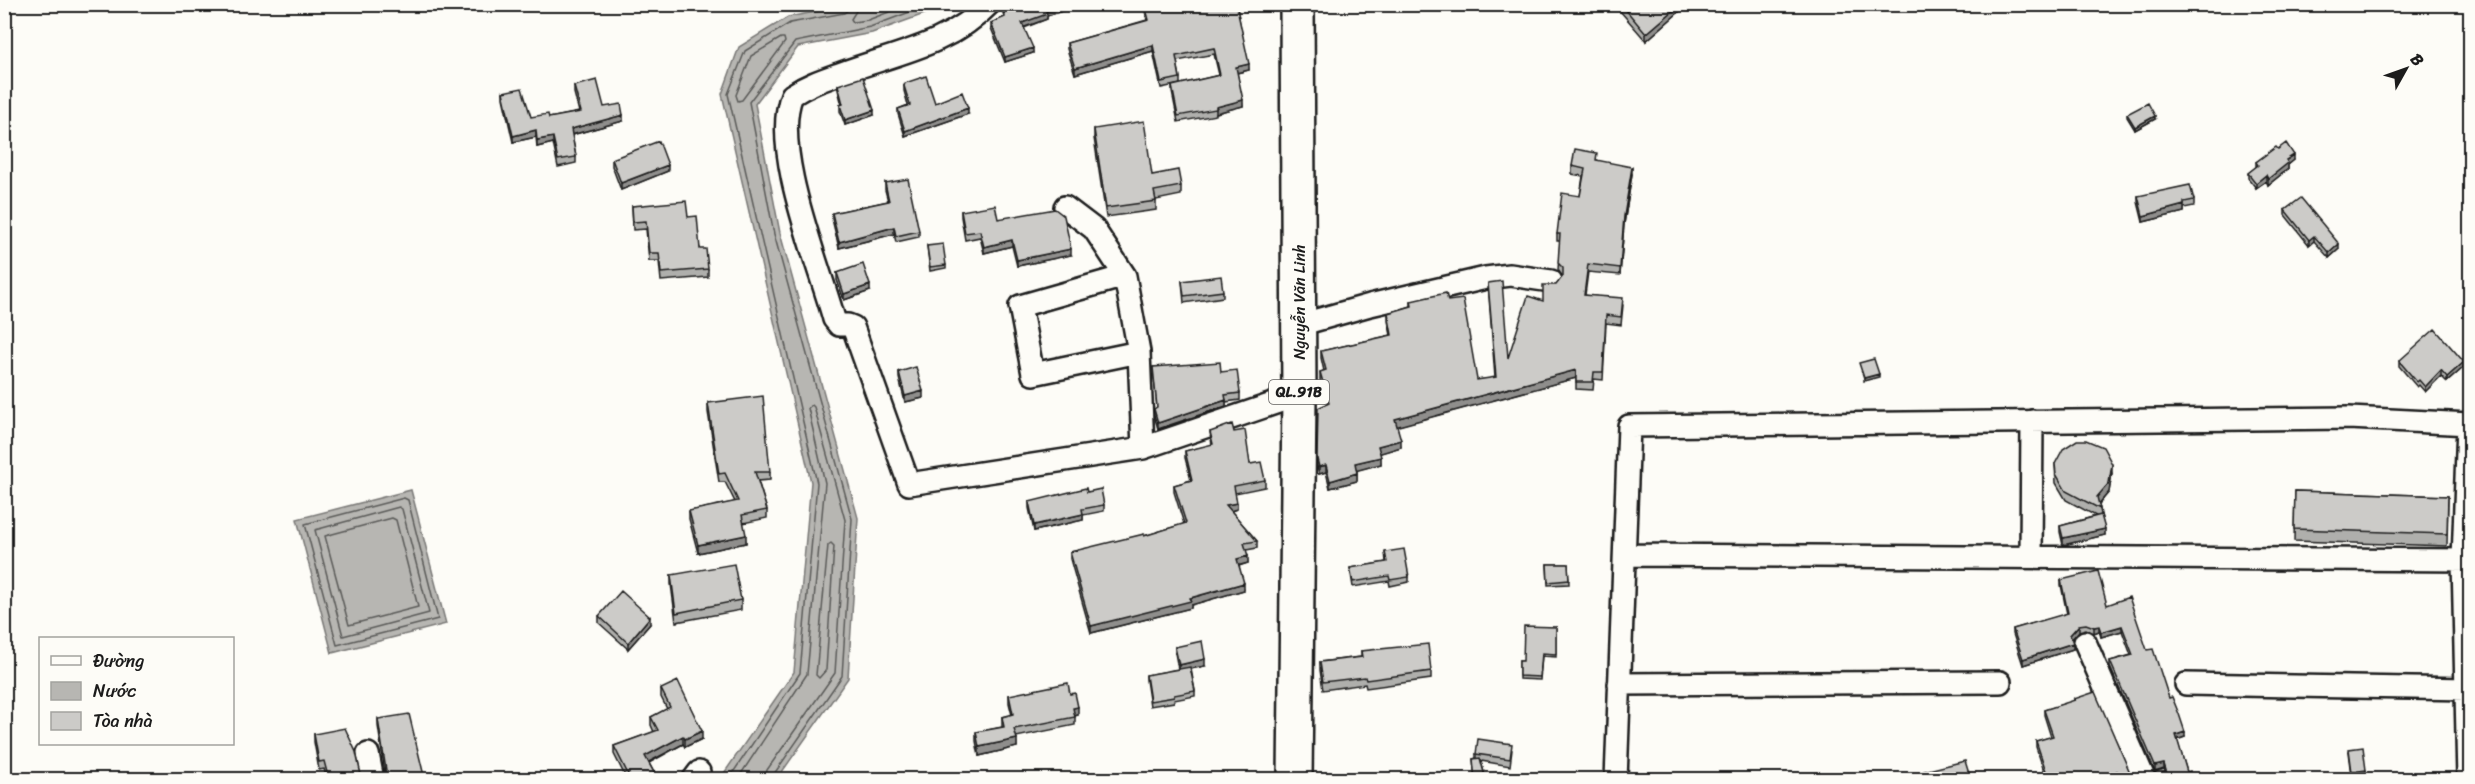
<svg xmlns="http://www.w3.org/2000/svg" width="2475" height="784" viewBox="0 0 2475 784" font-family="Sriracha,sans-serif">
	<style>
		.water { fill: #b7b6b2; stroke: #797876; stroke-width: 1.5 }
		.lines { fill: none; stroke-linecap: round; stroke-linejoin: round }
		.shore { stroke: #5a5a58; stroke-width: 1.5 }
		.street-casing { stroke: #1c1c1c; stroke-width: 26 }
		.highway-casing { stroke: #1c1c1c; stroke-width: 38 }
		.street { stroke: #fdfcf7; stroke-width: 21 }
		.highway { stroke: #fdfcf7; stroke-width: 33 }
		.wall { fill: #afafac; stroke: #1c1c1c; stroke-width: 1.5 }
		.shaded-wall { fill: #8f8e8c; stroke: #1c1c1c; stroke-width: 1.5 }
		.building { fill: #cccbc8; stroke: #1c1c1c; stroke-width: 1.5 }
		.labels { text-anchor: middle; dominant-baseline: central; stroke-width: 5; stroke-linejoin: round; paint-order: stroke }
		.shield { fill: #fdfcf7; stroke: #605f5e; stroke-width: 1.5 }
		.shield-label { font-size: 15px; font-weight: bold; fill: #1c1c1c }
		.street-label { font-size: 16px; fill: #1c1c1c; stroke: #fdfcf7 }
	</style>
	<rect width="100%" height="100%" fill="#fdfcf7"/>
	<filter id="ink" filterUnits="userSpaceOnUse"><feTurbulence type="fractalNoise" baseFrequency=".0167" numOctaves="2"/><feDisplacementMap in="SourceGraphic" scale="12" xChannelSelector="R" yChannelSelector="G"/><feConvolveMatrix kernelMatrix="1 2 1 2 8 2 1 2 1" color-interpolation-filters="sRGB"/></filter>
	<g filter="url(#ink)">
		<path class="water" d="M859,4L949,5L872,33L798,47L755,104L780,233L858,518L848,678L777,779H720L794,672L811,482L722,94L739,47L788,17Z
			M411,490L446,624L332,653L297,519Z"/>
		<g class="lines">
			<path class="shore" d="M857,4L856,11L851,19L853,22L868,20L910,4
				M781,38H784L785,42L742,100L738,101L736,95L751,56Z
				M404,498L408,500L438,619L337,645L305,524Z
				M399,507L402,509L429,613L343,636L315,530Z
				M392,518L396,520L418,607L349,625L325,536Z
				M831,543L834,546L826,670L819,678L816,675L828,545Z
				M728,780L800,673L817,483L728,94L745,51L790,23L844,13L848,10L849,4
				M737,780L807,674L825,483L808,408L812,405L814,407L845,520L835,673L767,770L765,780
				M773,780L774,774L842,676L852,519L774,234L749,102L795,42L870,27L931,4"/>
			<defs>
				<path id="street" d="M989,4C949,46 892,54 839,74C822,80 807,85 792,95C770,148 819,264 834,319L839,325H848L853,327L909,484L1143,448
					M1065,207L1094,229L1125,276
					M1299,325L1370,305L1486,278L1510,275L1551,281
					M1139,352L1125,276L1020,306L1033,374L1139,352L1143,448L1299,395
					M1625,555L2470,560
					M2031,557L2032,421
					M2085,642L2144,778
					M1619,684L2000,682
					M2186,684L2470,689
					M368,754L373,780
					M693,780L699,772
					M1616,780L1629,426L2349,418L2470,424
					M2468,780L2463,560L2468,424"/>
				<path id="highway" d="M1295,780L1299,395L1297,4"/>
			</defs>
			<use href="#street" class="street-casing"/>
			<use href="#highway" class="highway-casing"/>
			<use href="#street" class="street"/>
			<use href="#highway" class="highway"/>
		</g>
		<path class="wall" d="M636,4H653V8L637,10Z
			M1001,4H1071V8L1047,16V19L1024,28L1033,53L1005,62L991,28V23L1004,17Z
			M1244,4V7L1237,8L1249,70L1237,73L1243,106L1216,113V115L1178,122L1172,92V86L1219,75L1214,54L1177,61L1180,78V84L1161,88L1153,51L1075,74L1067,49V43L1147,20L1145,11V5Z
			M1688,4L1646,41L1620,11V5Z
			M838,85L874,115L845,125L840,111V105H842L838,90Z
			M574,86L604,107L623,121L572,135L576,157V163L558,167L553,143L537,147L536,137L513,142L503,98V92L531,117L549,118L579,112L574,93Z
			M904,86L935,103L968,114L905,136L898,114V109L908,105L904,91Z
			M2127,114L2155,119L2135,130L2127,117Z
			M1094,129L1152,175L1181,186V195L1156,200V210L1106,217L1094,138Z
			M2278,149L2294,160L2288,165V169L2268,185L2266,181L2256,188L2248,178V173L2256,167V162Z
			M612,159L668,171L621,190L612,166Z
			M1597,160L1632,174L1624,224L1620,275L1588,272L1585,295L1623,305L1621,325L1606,323L1603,380L1594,379L1593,390L1576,389V378L1397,426L1401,447L1380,453L1381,464L1357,470V481L1330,488L1326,472L1319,474L1317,466L1318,408L1327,404L1320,380V372L1324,371L1321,358V351L1391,335L1388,321V313L1411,306V301H1448L1477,380L1495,378L1488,283L1508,358L1543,301L1563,277L1558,270L1560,241H1557V234L1580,196L1583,176L1572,174V166Z
			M885,183L919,231V237L896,242L894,234L839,248L832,219V213L888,201L885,190Z
			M2138,196L2194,200V206L2184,208V212L2143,222L2138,202Z
			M632,206L688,217L708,269V277L661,281L659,261H649L646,229L633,230Z
			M2285,210L2339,249L2329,258L2314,241L2309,245L2285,215Z
			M961,211L998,219L1071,255L1017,266L1012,246L984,253L980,237L965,240L961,217Z
			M927,246L946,265V268L930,271Z
			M837,273L870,291L844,300L837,280Z
			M1182,281L1223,291V297L1184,303Z
			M2399,361L2464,367L2447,382L2441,376L2425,392L2419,385L2417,387L2399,366Z
			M1153,367L1221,372L1240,393V400L1226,402V406L1158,429L1154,415V409L1157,408Z
			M899,372L923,398L905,402L899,378Z
			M708,403L770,472V480L758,481L767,510V518L743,523L746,543L698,553L689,519V511L735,502L725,482H719L708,412Z
			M1210,432H1234L1250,464L1265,480V487L1235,493L1237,509L1231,511L1257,541V548L1246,550L1248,563L1239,566L1244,590L1191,605V608L1091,633L1070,559V552L1144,536L1184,524L1174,492V485L1191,480L1185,458V451L1212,445Z
			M2055,464L2112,473L2109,492L2099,504L2105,535L2063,545L2060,532V526L2096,516L2066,500L2056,483Z
			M2295,491L2448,496L2447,546L2294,541Z
			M1029,502L1104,505V511L1083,515V520L1034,531L1029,508Z
			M1385,552L1409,577V582L1390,586L1389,581L1353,587L1350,568L1386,562Z
			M1547,564H1568L1569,584L1548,585Z
			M671,575L741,600V610L676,622L671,584Z
			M2061,580L2107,605L2147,650L2169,698L2185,737L2177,740L2187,772L2192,780H2168L2164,769L2155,772L2110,667V661L2131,655L2122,631L2101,637L2099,631L2094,633L2086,629L2079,631L2071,639L2073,649L2023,665L2013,634V629L2067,614L2061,585Z
			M599,616L650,624L628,649L599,623Z
			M1556,627V657L1542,656L1540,680L1519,679V661H1523Z
			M1175,647L1205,666L1191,669L1195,691V696L1174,700V702L1150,706L1146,680V675L1178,669L1175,653Z
			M1361,651L1431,671V679L1366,688L1365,684L1323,690L1320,670V662L1361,657Z
			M661,689L702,739L685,747L683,744L649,763L658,780H627L614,754V746L654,732L651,725V717L667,709L661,697Z
			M1070,694L1078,715L1075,716V725L1016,737L1017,747L979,756L976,741V732L1002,727V717L1012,715L1009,703V695Z
			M2074,699L2132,777L2135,780H2119L2117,777L2111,780H2047L2036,747V741L2051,737L2044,715V710L2074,701Z
			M378,719L425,780L385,773L378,726Z
			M314,734L361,775L363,780H327L324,769L319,770L314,742Z
			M1512,750L1510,766L1481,761L1486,780H1475L1473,759L1476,758V754Z
			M2349,752L2366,770V774L2352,775Z"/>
		<path class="shaded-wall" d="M1065,4H1071V8L1047,16V19L1022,28V23L1046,11Z
			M1236,4H1244V7L1236,9Z
			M1681,4H1688L1646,41V34Z
			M1153,45V51L1075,74V68Z
			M1033,48V53L1005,62V57Z
			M1249,64V70L1236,73V67Z
			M1243,100V106L1216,113V107Z
			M968,108V114L905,136V131Z
			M874,110V115L845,125V120Z
			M623,115V121L571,135V129Z
			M2155,116V119L2135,130V127Z
			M536,130V137L513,142V136Z
			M553,137V143L537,147V140Z
			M2294,155V160L2288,165V169L2268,185V179L2286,160Z
			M668,165V171L621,190V183Z
			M1632,167V174L1624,224L1620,275L1624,216Z
			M2266,175V181L2256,188V183Z
			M2184,205V212L2143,222V216Z
			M894,227V234L839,248V242Z
			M2314,236V241L2309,245V240Z
			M1012,240V246L984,253V247Z
			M2339,244V249L2329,258V253Z
			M1071,249V255L1017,266V260Z
			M870,285V291L844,300V294Z
			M2464,362V367L2447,382V377Z
			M1576,370V378L1395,427V419Z
			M2441,370V376L2425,392V387Z
			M1879,374V377L1864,381V378Z
			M923,391V398L905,402V396Z
			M1226,400V406L1158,429V423Z
			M1401,440V447L1378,454V446Z
			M1381,457V464L1355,471V463Z
			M2112,464V473L2109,492L2097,506V497Z
			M1326,465V472L1319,474V467Z
			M1357,473V481L1330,488V481Z
			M1237,503V509L1226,512V505Z
			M1083,514V520L1034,531V525Z
			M2105,529V535L2063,545V538Z
			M746,535V543L698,553V545Z
			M1248,556V563L1237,566V559Z
			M1244,583V590L1191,605V608L1091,633V626Z
			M650,617V624L628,649V643Z
			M2079,625V631L2070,641V635Z
			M2099,626V631L2094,633V627Z
			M2122,626V631L2101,637V632Z
			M2073,643V649L2023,665V659Z
			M1205,659V666L1179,671V665Z
			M1078,707V715L1073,716V708Z
			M702,731V739L685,747V739Z
			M2185,732V737L2176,740V735Z
			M683,736V744L645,764V756Z
			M1017,739V747L979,756V747Z
			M2164,764V769L2155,772V766Z
			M2117,771V777L2111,780H2097Z
			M2053,775V780H2048V777Z
			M2081,776V780H2069Z"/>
		<path class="building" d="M1003,4H1065L1046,11L1047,14L1022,23L1033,48L1005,57L991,23L1005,17Z
			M1148,4H1236L1249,64L1236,67L1243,100L1216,107V109L1178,116L1172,86L1220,75L1214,48L1176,56L1180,78L1161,82L1153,45L1075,68L1067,43L1149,20L1145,5Z
			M1621,4H1681L1646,34Z
			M926,76L935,103L962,92L968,108L905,131L898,109L910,105L904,86L905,83Z
			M863,77L874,110L845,120L840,105L843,104L838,85Z
			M597,80L604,107L621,104L623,115L571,129L576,157L558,160L553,137L537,140L536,130L513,136L503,92L522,88L531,117L548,114L549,118L581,112L574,86Z
			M2148,103L2155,116L2135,127L2127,114Z
			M1144,121L1152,175L1178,170L1181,186L1154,191L1156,201L1106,208L1094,129Z
			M659,141L668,165L621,183L612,159Z
			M2286,143L2294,155L2286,160L2288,163L2268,179L2266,175L2256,183L2248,173L2258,165L2256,162L2276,147L2278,149Z
			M1575,149L1597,153L1596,160L1632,167L1624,216L1620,268L1588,264L1584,295L1623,298L1621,317L1606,315L1603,372H1594L1593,382H1576V370L1395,419L1401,440L1378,446L1381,457L1355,463L1357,473L1330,481L1326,465L1319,467L1317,459L1318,408L1329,403L1320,372L1326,370L1321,351L1392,335L1388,313L1412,306L1411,301L1446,293L1448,301L1463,299L1477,380L1496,377L1488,283L1502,281L1508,358L1528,296L1543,301V285H1556L1563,276V268L1558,263L1560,234H1557L1562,193L1580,196L1585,169L1572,166Z
			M908,179L919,231L896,236L894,227L839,242L832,213L889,201L885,183Z
			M2190,185L2194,200L2184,202V205L2143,216L2138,196Z
			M2301,198L2339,244L2329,253L2314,236L2309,240L2285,210Z
			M686,201L688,217L697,216L700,249H706L708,269L661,273L659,253H649L646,221L633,222L632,206Z
			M995,205L998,219L1055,209L1064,216L1071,249L1017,260L1012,240L984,247L980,231L965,233L961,211Z
			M943,244L946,265L930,267L927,246Z
			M863,264L870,285L844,294L837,273Z
			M1221,276L1223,291L1184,296L1182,281Z
			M2435,329L2464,362L2447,377L2441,370L2425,387L2419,380L2417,382L2399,361Z
			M1874,359L1879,374L1864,378L1859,363Z
			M1220,362L1221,372L1237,370L1240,393L1225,395L1226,400L1158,423L1154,409L1157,407L1153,367Z
			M916,367L923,391L905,396L899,372Z
			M763,396L770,472H755L767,510L742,515L746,535L698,545L689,511L738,501L725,473L719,474L708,403Z
			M1232,424L1234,432L1245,430L1250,464L1261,462L1265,480L1234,486L1237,503L1226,505L1257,541L1244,543L1248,556L1237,559L1244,583L1190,598L1191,601L1091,626L1070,552L1144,534V536L1186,523L1174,485L1192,480L1185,451L1213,444L1210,432Z
			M2077,440H2086L2103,447L2112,464L2109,483L2097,497L2100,509L2066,491L2056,474L2055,464L2063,449Z
			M1086,488L1087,492L1101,489L1104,505L1082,509L1083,514L1034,525L1029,502Z
			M2295,491L2448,496L2447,534L2294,529Z
			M2101,515L2105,529L2063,538L2060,526Z
			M1404,549L1409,577L1390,580L1389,576L1353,582L1350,568L1387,562L1385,552Z
			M734,564L741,600L676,613L671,575Z
			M1547,564H1568L1569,580L1548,582Z
			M2098,571L2107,605L2129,597L2147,650L2153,649L2169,698L2172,697L2179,714L2185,732L2176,735L2187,772L2190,771L2192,780H2169L2164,764L2155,766L2110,661L2133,655L2122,626L2101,632L2099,626L2094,627L2086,624L2079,625L2070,635L2073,643L2023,659L2013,629L2068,613L2061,580Z
			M621,591L650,617L628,643L599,616Z
			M1524,626L1556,627V654L1542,653L1540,677L1519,676V661H1523Z
			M1202,641L1205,659L1179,665L1175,647Z
			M1428,644L1431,671L1366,680L1365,677L1323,682L1320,662L1362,657L1361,651Z
			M1190,667L1195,691L1174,695V697L1150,701L1146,675Z
			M678,681L702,731L685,739L683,736L645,756L658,780H631L614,746L658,730L651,717L670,707L661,689Z
			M1068,683L1070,694L1075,693L1078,707L1073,708L1075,717L1014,729L1017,739L979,747L976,732L1004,727L1002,717L1013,714L1009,695Z
			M2095,692L2132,777L2135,780H2121L2117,771L2097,780H2082L2081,776L2069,780H2054L2053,775L2048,777L2036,741L2053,736L2044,710L2075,700L2074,699Z
			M409,714L425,780H384L386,770L378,719Z
			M345,728L356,752L361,775L363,780H329L324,761L319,762L314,734Z
			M1478,739L1512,744L1510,759L1476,754Z
			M2363,747L2366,770L2352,772L2349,749Z
			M1480,758L1486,780H1475L1473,759Z
			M1965,761L1971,780H1906L1924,773V771Z"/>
	</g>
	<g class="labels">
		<rect class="shield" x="1269" y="380" width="60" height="24" rx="4.5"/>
		<g class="shield-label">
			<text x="1299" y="392">QL.91B</text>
		</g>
		<g class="street-label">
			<text transform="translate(1299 302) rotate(-90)">Nguyễn Văn Linh</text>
		</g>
	</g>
	<rect width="2475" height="784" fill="none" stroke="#fdfcf7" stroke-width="24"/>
	<rect x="12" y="12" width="2451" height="760" fill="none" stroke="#1c1c1c" stroke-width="2" filter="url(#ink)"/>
	<rect x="39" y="637" width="195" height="108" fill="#fdfcf7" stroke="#a3a29f" stroke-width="1.5"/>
	<rect x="51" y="656" width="30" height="9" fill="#fdfcf7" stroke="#a3a29f" stroke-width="1.5"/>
	<text x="93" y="667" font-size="18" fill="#1c1c1c">Đường</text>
	<rect x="51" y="682" width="30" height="18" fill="#b7b6b2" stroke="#a3a29f" stroke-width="1.5"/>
	<text x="93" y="697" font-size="18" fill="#1c1c1c">Nước</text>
	<rect x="51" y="712" width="30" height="18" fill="#cccbc8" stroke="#a3a29f" stroke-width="1.5"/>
	<text x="93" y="727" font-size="18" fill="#1c1c1c">Tòa nhà</text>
	<g transform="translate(2406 69) rotate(50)" stroke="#fdfcf7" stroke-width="4.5" paint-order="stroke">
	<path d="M0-4.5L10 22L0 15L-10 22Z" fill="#1c1c1c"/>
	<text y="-9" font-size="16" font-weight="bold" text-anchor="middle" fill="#1c1c1c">B</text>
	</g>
</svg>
